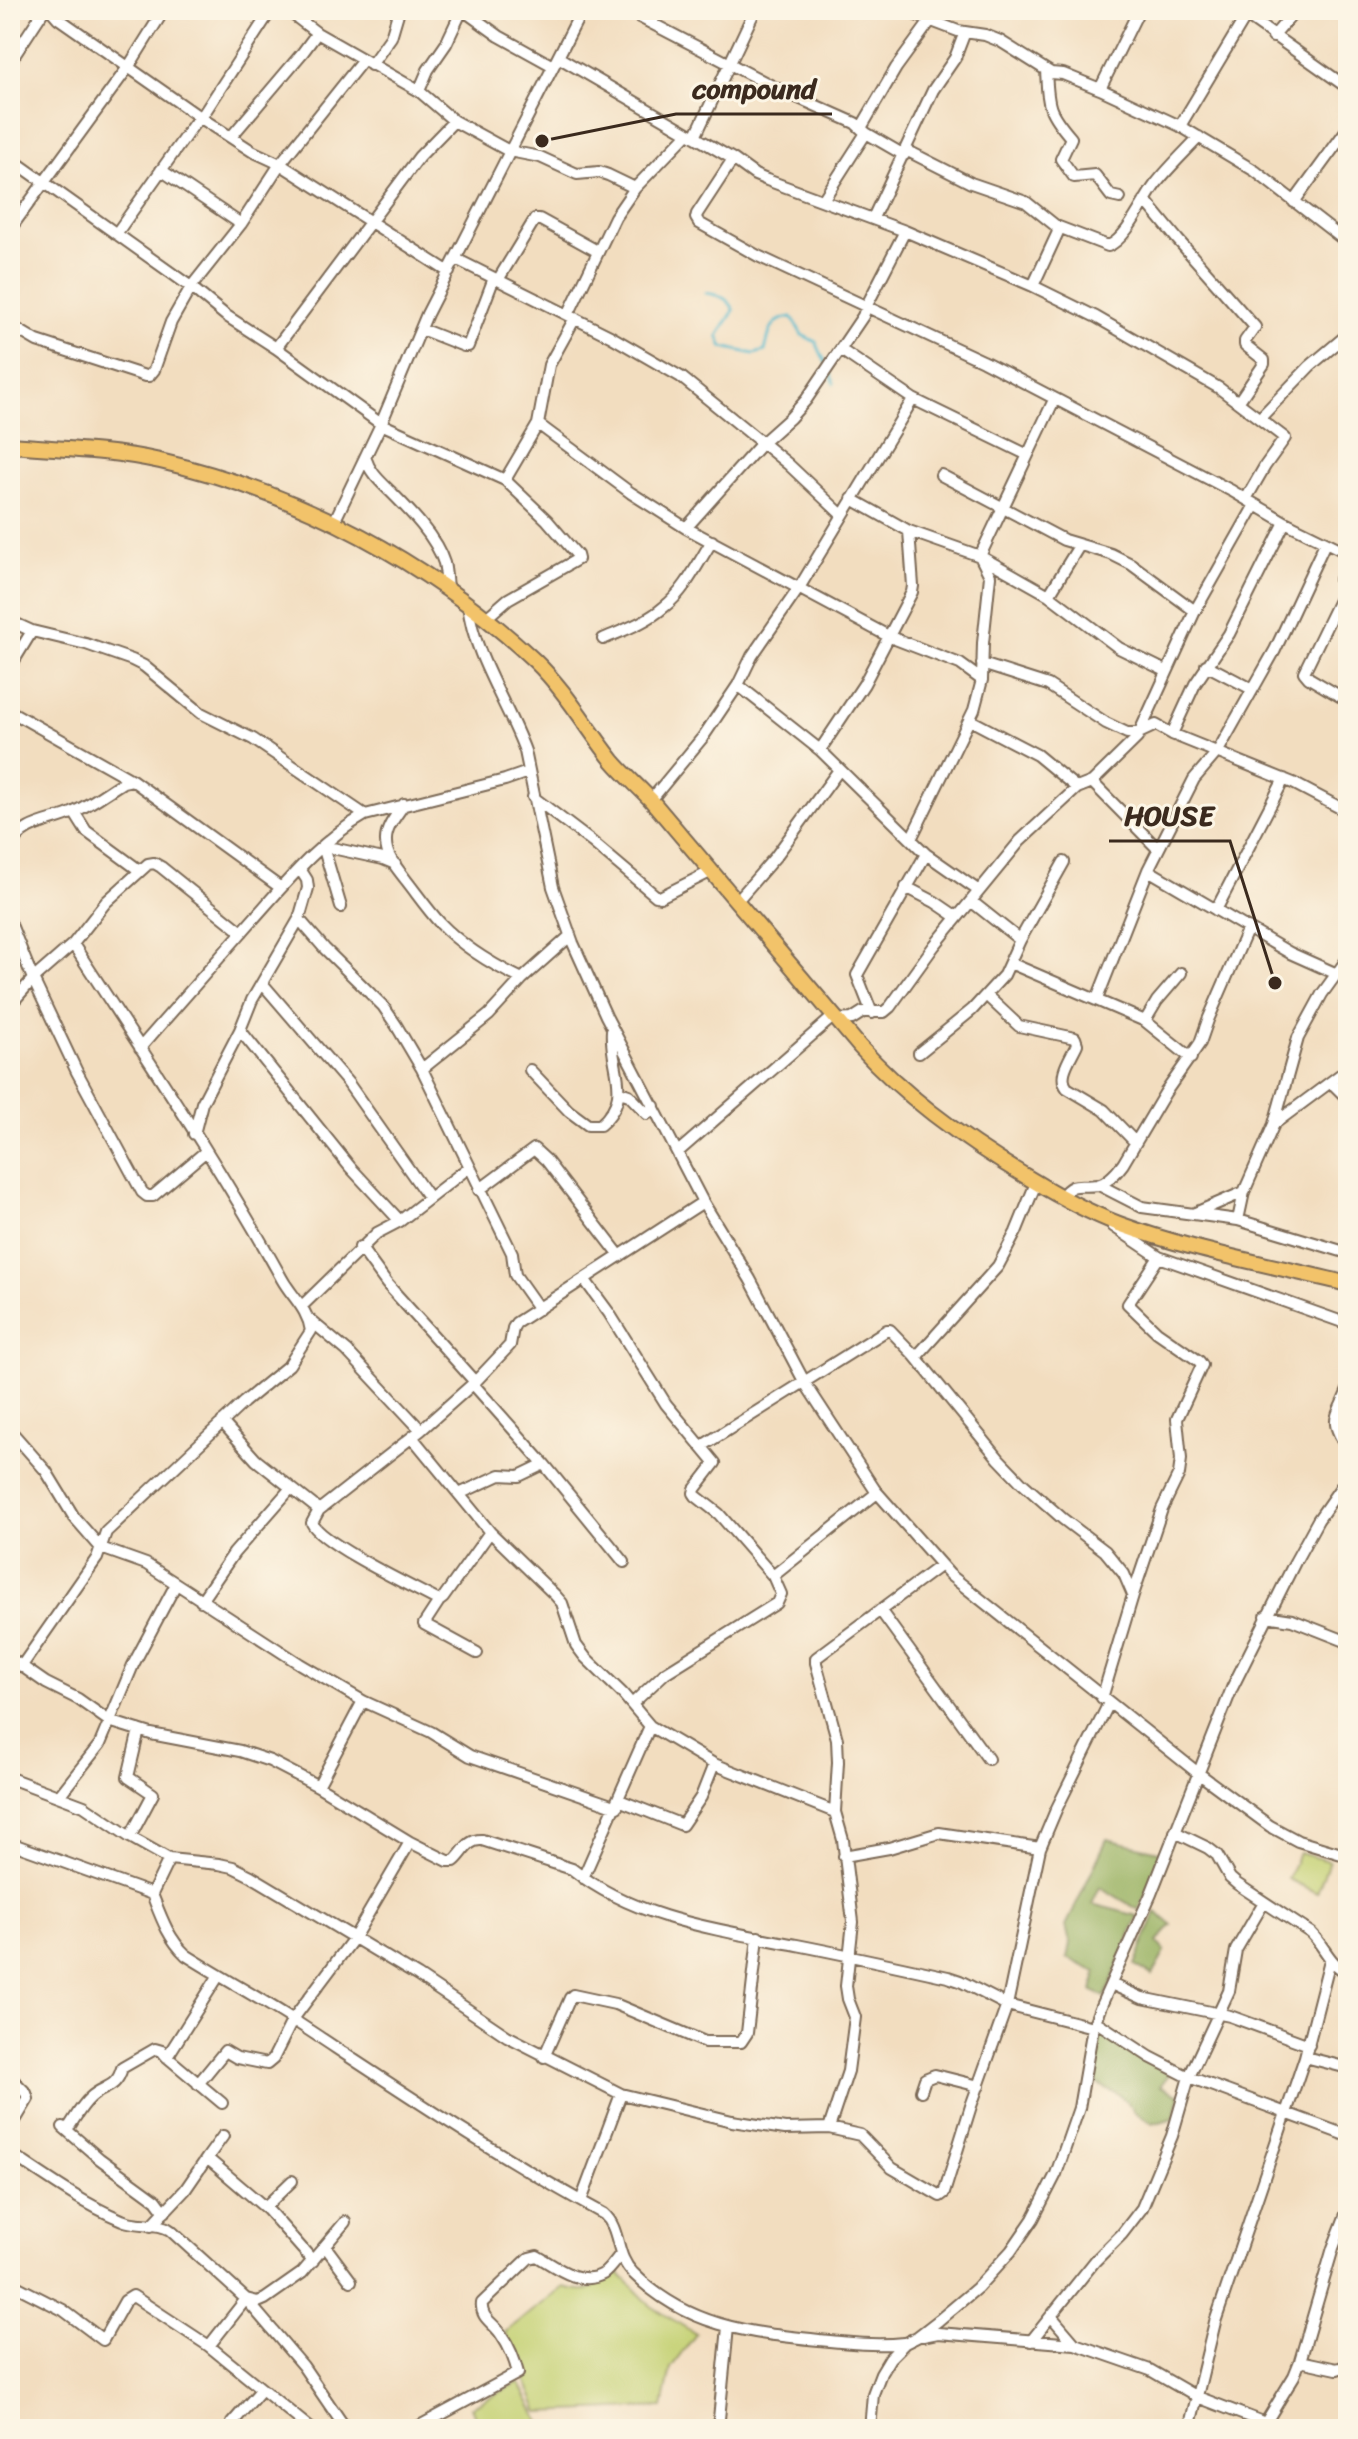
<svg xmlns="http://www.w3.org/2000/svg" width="1358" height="2439" viewBox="0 0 1358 2439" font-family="Sriracha,sans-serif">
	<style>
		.green { fill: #c3d071; stroke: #7f7d48; stroke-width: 2 }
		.forest { fill: #9ab263; stroke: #6a6e40; stroke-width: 2 }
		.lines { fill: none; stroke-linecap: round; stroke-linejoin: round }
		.stream { stroke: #4db6ca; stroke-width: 3 }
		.minor-casing { stroke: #7b6956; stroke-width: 14 }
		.major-casing { stroke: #7b6956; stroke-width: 18 }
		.minor { stroke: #fff; stroke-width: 10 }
		.major { stroke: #f2c36a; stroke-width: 14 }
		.leader { fill: none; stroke: #3b2a1e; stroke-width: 3 }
		.callout-dot { fill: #3b2a1e; stroke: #fcf5e5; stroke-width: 3 }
		.callout-label { font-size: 28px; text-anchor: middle; font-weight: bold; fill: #3b2a1e; stroke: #fcf5e5; stroke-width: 6; stroke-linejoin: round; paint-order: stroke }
	</style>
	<rect width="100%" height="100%" fill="#fcf5e5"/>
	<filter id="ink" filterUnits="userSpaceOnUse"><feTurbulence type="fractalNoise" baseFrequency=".0125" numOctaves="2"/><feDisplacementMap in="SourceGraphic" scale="16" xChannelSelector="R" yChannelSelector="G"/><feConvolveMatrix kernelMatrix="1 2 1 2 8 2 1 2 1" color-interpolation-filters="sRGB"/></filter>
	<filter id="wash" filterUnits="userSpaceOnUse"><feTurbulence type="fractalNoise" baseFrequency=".006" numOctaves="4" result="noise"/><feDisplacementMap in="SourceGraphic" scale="32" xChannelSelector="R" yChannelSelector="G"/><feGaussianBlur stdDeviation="1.8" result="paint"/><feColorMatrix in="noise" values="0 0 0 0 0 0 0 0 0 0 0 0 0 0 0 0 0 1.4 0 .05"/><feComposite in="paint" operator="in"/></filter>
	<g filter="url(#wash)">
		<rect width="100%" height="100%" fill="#f2ddbf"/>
		<path class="green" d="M1299,1853L1329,1861L1317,1893L1288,1879Z
			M619,2273L651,2306L696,2334L671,2368L663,2407L539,2412L505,2332L564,2287C599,2297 591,2282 619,2273Z
			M519,2382L544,2429H480L471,2407Z"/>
		<path class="forest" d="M1107,1839L1163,1852L1139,1910L1100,1887L1092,1904L1138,1916L1105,1997L1092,1991L1096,1972L1067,1958L1070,1943L1066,1926Z
			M1156,1912L1172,1925L1157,1942L1165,1952L1152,1975L1135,1965Z
			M1096,2028L1170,2073L1160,2086L1180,2095L1174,2118L1153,2124L1135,2112L1120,2095L1091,2081Z"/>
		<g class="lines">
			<path class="stream" d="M706,293C718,295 728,297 734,310L718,336L723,347L754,354L765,351C770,332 769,320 792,317L802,335L816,342L827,366
				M830,373L834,383"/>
		</g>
	</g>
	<g filter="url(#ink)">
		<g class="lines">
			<defs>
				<path id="minor" d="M51,10L58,18L201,118L252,151L280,164L449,272
					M287,10L317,33L419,91L454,121L509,151L540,157L577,174L599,172L608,175L635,188
					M463,10L499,36L553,66
					M626,10L774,87L855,123L866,133L904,155
					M903,10L958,31L985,35L1000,41L1051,73L1063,74L1100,89L1180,126L1255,171L1348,243
					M1238,10L1348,88
					M652,23L658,10
					M1273,37L1296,10
					M558,57L733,159L755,175L767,180L905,231L1033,286L1096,317L1219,388L1285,438L1265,466L1246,499
					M10,62L44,10
					M371,65L391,37L399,10
					M1046,70C1048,106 1047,110 1071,138L1061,159L1074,177L1095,175L1111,196L1120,198
					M1100,89L1139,10
					M419,91L428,70L446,44L462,10
					M1180,126L1246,16
					M861,128L896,68L931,20
					M231,137L303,52L317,33
					M695,137L755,10
					M906,150L971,183L1026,202L1056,226L1108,246C1127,239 1143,201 1155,185C1168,168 1184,153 1199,137
					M10,158L191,287L225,315L276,348L381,424L505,480L547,520L577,555L578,559L508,599L485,619
					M733,159L697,214L696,218L699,223L758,256L983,361L1232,491L1285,522L1348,553
					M161,170L241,224
					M823,200L866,133
					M1145,200L1178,240L1255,327L1245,341V345L1264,360V364L1239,401
					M1294,202L1348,128
					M873,218L933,90L955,58L965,32
					M10,229L129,66L164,10
					M116,234L194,124L201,118L271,10
					M456,259L610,336L681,377L788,464L842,515
					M498,280L535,219H539L597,251
					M1033,286L1058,232L1056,226
					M568,315L615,217L635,188L688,133
					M10,325L37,341L145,376H149L154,370L171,322L191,287L241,224L280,164L363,60
					M421,329L464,346H468L494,278
					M276,348L419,157L454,121
					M841,350L913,399L1028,455
					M1261,417L1310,366L1348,334
					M538,424L631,493L686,528L890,637L960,664L982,680
					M365,457C370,473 380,481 391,492C410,511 436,537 444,563C446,571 446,580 447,588
					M941,475L1064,540L1111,554L1131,564L1195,611
					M505,480L538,424L549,365L575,318
					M852,499L909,531L980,556L1049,595L1119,648L1166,671
					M334,522L381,424L427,314L582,10
					M686,528L762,443L790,418L806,400L863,316L867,305L905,231
					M1348,565L1340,579V598L1304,672L1309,678L1348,701
					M1049,595L1079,546
					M468,605C474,657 507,702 525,751L553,887L573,943L606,1016L703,1202L750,1279L805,1383L875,1490L950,1575L1198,1773L1270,1826L1298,1841L1348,1856
					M10,621L32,631L86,644L132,660L144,666L201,713L253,739L365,815
					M603,639C624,630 647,622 664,607C685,591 698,563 712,541
					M982,664L1048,685L1106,723L1127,733H1139L1156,725L1172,734L1293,783L1348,812
					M1206,665L1252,689
					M10,667L32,631
					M738,685L820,750L926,854L979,891
					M10,711L132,780
					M970,720L1037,755L1077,788
					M1172,734L1195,684L1229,634L1285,522
					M820,750L864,684L912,592L913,586L909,531
					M1092,782L1158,849
					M533,797L592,842L656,896L660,897L710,872
					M651,800L703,737L738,685L752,656L799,588L913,399
					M404,804C397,815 385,828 386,842C386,857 398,869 406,880C417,894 428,910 440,923C463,947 493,965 522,979
					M74,812L86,831L139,870
					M911,839L974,710L982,680L983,643L990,576L980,556L1054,400
					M10,847C24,821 51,823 74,812C91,804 107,792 123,782L132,780L281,888
					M1148,870L1290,953L1337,974
					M906,887L935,902L957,917
					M971,901L1020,940
					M736,902L776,856L839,770
					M341,907L323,846L383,859L395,864
					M1216,910L1284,779
					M299,919L325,949L383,1006L396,1025L422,1069L512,1253L515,1275L539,1309
					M10,922L33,979L77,1072L142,1192L147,1196H153L205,1152
					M1010,963L1145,1021L1191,1058
					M262,983L348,1083L429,1198
					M986,995L1019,1026L1075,1038L1077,1044C1071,1058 1057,1075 1067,1088L1104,1110L1135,1142
					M1097,999L1148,870L1194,779L1218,751L1275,650L1325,543
					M10,1005L33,979L73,944L106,902L148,864L154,863L161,867L242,932
					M872,1013L857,975L926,854
					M837,1020L852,1019L863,1012H884L890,1007L934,946L1020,841L1077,788L1092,782L1137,738L1195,611L1255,505
					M1145,1021L1157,1001L1181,973
					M240,1030L350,1167L400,1221
					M140,1048C176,1007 213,965 249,924C284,885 319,841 365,815L505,780L528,772
					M919,1053L972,1010L1004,975L1020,940L1064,862
					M422,1069L489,1015L522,979L570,936
					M530,1070L569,1111L588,1125H600C635,1095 609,1067 612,1031
					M1331,1082L1348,1099
					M620,1092L629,1095L647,1114L654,1106
					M1274,1124L1348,1069
					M194,1134L202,1103L240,1030L252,1000L299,919L308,888L307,880L300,869
					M679,1151L834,1016
					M1099,1185L1142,1207L1238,1220L1348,1253
					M479,1190L534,1149L546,1160L620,1256
					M1061,1197C1074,1180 1079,1188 1097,1185C1107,1183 1117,1172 1123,1164L1165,1093L1200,1043L1208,1020L1248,928
					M1195,1213L1244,1192
					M1238,1220L1244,1192L1274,1124L1298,1038L1322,994L1348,958
					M1113,1226L1159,1257L1348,1324
					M360,1247L387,1284L475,1382
					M584,1279L609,1313L666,1404L715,1463L695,1489L694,1493L696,1496L719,1514L773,1576L781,1594L777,1603L665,1673L632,1704
					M302,1306L377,1233L400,1221L468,1168
					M310,1320L347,1351L421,1430
					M915,1356L999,1459L1022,1483L1063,1519L1105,1551L1124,1574L1133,1595
					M473,1384L544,1464
					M1348,1390C1335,1421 1329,1420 1348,1449
					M222,1422L256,1460L319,1510
					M10,1430L46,1471L74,1517L101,1548L146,1564L300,1664L363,1701L431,1732L470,1756L617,1807
					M412,1437L490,1532L555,1595L562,1603L576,1645L585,1657L622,1693L650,1726L714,1764L835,1812
					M702,1446L887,1330H890L915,1356L918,1355L998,1266L1016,1232L1036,1183
					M459,1494L500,1475L519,1476L544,1464L624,1562
					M490,1532L443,1598L439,1601C415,1588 322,1544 312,1523L319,1510L421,1430L475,1382L510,1345L513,1328L516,1323L703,1202
					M773,1576L877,1493
					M201,1601L234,1553L291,1488
					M439,1601L424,1624L477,1653
					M880,1610L988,1759
					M1266,1616L1292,1620L1348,1642
					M10,1658L46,1683L78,1699L109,1721L151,1734L240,1751L270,1761L318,1786L410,1842L448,1861H454C464,1853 467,1839 482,1840L572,1869C636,1920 720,1930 797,1945C848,1955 898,1966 948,1977L960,1981L1007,2005L1093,2027
					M21,1667L97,1558L106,1532L244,1402L289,1365L311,1331C308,1309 292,1297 282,1279C219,1164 144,1054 73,944
					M1102,1698L1133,1595L1162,1509L1179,1474L1181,1459L1177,1419L1202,1365L1199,1361L1157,1332L1128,1304L1159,1257
					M10,1778L84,1806L130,1837L169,1859L219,1864L233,1867L251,1876L418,1976L507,2036L621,2094L732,2121L785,2129L829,2128L860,2135L892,2168L940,2196L944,2193L971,2106L1007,2005L1040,1848L1056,1810L1109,1703
					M318,1786L363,1701
					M59,1796L100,1744L133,1665L176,1584
					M619,1800L682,1825L701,1797L714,1764
					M1175,1832L1208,1848L1217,1855L1230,1878L1237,1884L1311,1933C1326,1948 1328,1963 1348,1973
					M130,1837L153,1794L128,1777L139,1730
					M10,1843L152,1894
					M844,1856L889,1848L939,1833L1040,1848
					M169,1859L152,1894C161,1917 168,1938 186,1955C222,1978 260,1998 295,2021C397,2088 497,2156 604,2214C621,2229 615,2256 633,2273C686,2326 748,2333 819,2340C848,2343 875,2346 904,2343
					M583,1878L650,1726
					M1111,1984L1142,1998L1230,2016L1309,2045
					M1095,2021L1150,2057L1189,2077L1348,2136
					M167,2057L222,2103
					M544,2057L570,1998L573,1995L615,2004L705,2042H741L747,2033L758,1937
					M1305,2057L1348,2068
					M10,2077L26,2093L28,2099L10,2129
					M198,2084L225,2051L237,2058L267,2064L273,2059L293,2019L354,1938L410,1842
					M921,2091L925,2079L935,2075L979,2086
					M63,2127L100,2159L156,2200L165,2212
					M829,2128L848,2071L855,2017L848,1999L846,1986L853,1922L843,1840L835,1812L838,1762L837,1739L816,1663V1658L941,1565
					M67,2130C74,2120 81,2106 90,2098C103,2085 116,2090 122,2068L155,2049L162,2051L167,2057L219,1975
					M10,2153C46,2177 82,2203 122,2220C137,2227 157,2221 170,2230L246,2299L303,2366L346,2429
					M207,2158L223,2136
					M581,2201L621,2094
					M265,2207L292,2181
					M151,2226L185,2190L207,2158L268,2210L313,2261
					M325,2246L351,2281
					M10,2283L63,2310L103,2340L125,2301L133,2296L209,2346L311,2429
					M246,2299L258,2302L265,2299L302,2273L345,2222
					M1051,2316L1075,2344
					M923,2336L938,2333L1075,2344L1150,2370L1195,2396L1281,2429
					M1031,2341L1095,2261L1122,2234L1142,2208L1172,2136L1189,2077L1229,1991L1236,1950L1264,1902
					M209,2346L246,2299
					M1300,2361L1337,2369L1343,2367L1348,2361
					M1266,2422L1294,2376L1300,2361L1333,2248L1348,2209
					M231,2429L232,2423L262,2389
					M414,2429L518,2373C515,2361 509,2346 502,2336C495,2323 480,2319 482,2303L529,2258L537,2256C556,2267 580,2287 603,2274C609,2270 615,2261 620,2255
					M718,2429L728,2327
					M870,2429L873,2394L881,2373L890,2358L905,2343L917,2337L939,2320L977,2288L1011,2251L1033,2219L1056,2174L1079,2108L1093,2027L1100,2008L1151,1894L1232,1688L1295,1562L1318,1520L1348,1477
					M1189,2429L1215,2322L1305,2057L1330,1960"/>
				<path id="major" d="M10,445C60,449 111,450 160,461C300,493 431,563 535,661C566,691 587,728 613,761C625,775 639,787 651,800L860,1047C909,1101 969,1143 1032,1180C1060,1197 1088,1212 1119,1224C1192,1251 1272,1265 1348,1284"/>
			</defs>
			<use href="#minor" class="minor-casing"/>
			<use href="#major" class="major-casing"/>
			<use href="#minor" class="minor"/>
			<use href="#major" class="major"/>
		</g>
	</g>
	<path class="leader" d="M542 141L676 114H832M1275 983L1230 841H1109"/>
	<g class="callout-dot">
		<circle cx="542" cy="141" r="8"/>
		<circle cx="1275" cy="983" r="8"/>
	</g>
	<g class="callout-label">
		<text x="754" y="98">compound</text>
		<text x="1169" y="825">HOUSE</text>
	</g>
	<rect width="1358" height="2439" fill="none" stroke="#fcf5e5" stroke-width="40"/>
</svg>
